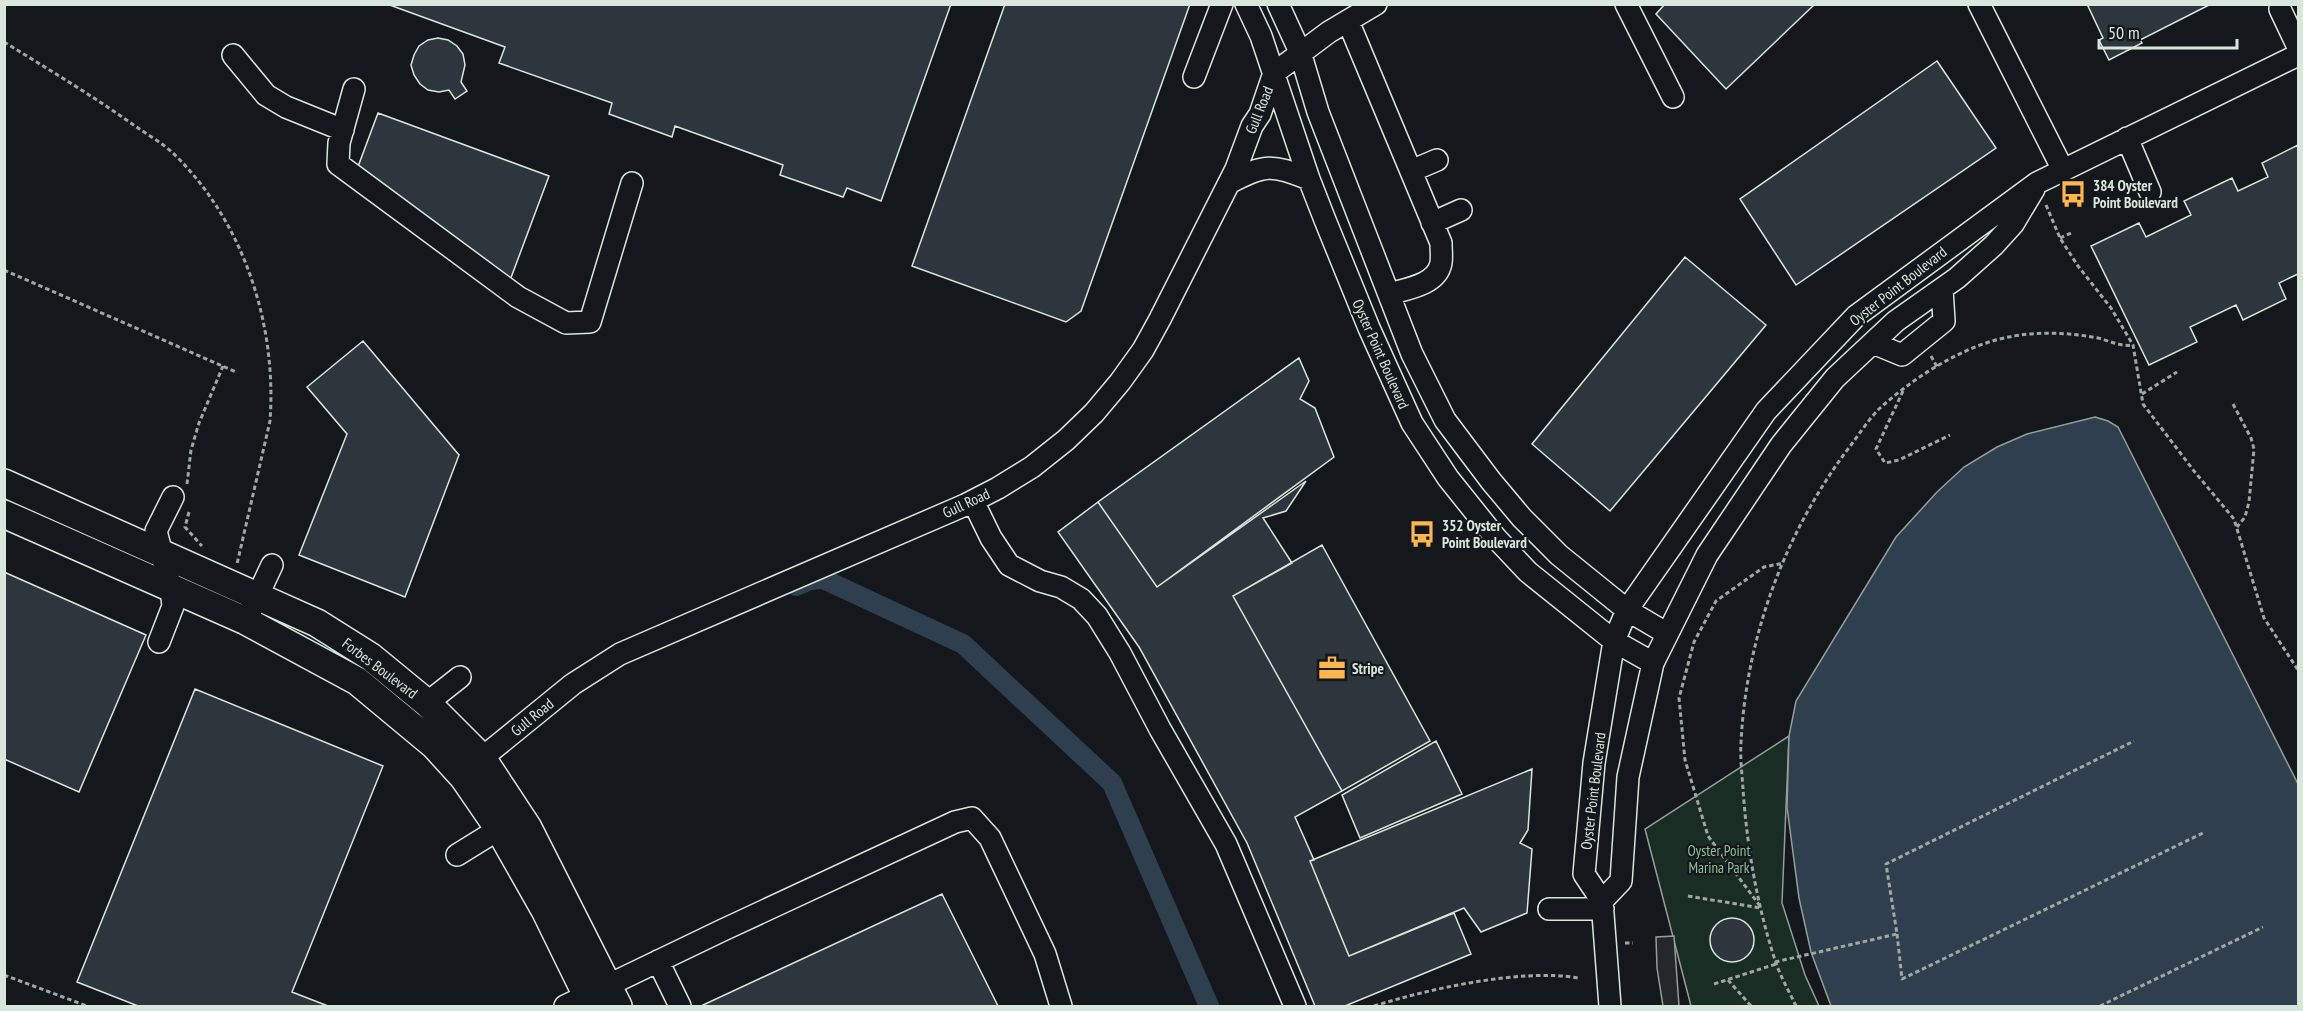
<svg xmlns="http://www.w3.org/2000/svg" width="2303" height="1011" viewBox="0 0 2303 1011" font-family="'PT Sans Narrow',sans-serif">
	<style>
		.green { fill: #1a2d24; stroke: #939e99; stroke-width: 1.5 }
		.parking { fill: #24282b; stroke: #939e99; stroke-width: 1.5 }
		.water { fill: #2f3f4d; stroke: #939e99; stroke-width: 1.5 }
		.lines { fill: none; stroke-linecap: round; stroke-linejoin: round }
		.canal { stroke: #2f3f4d; stroke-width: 20 }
		.building { fill: #2c363c; stroke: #d8e6dc; stroke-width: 1.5 }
		.minor-casing { stroke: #d8e6dc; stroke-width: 24 }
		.major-casing { stroke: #d8e6dc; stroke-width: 30 }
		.path { stroke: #9da8a2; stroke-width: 3; stroke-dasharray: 4.5 3; stroke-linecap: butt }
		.minor { stroke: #14181c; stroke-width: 21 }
		.major { stroke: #14181c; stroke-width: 27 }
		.labels { text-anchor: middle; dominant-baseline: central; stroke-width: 4.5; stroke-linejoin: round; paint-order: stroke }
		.street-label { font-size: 15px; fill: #d8e6dc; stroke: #14181c }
		.poi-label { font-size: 15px; font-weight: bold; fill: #d8e6dc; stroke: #14181c; text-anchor: start }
		.park-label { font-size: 15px; fill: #8ac095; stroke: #14181c }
	</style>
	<rect width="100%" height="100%" fill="#14181c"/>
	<path class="green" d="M1789,736L1782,903L1805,975L1819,1006H1691L1645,829Z"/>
	<path class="parking" d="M1674,936L1679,1006H1663L1657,968L1656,937Z"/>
	<path class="water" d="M2095,417L2108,421L2118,427L2298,784V1006H1831L1811,952L1799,898L1787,807L1789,736L1796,701L1896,537L1937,492L1964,467L1997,447L2027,434Z"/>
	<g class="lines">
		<path class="canal" d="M796,586L810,580L823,579L963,644L1112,783L1209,1006"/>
	</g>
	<path class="building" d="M387,4H951L881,201L847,188L843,197L780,175L783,165L675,126L672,137L609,114L612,103L499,63L505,47Z
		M1005,4H1190L1081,311L1066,322L912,266Z
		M1665,4H1815L1726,89L1656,14Z
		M2087,4H2211L2140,40L2142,43L2109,60L2099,40L2103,38Z
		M438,38L448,40L457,46L463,54L465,65L461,82L467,91L455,99L449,90L439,92L428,90L420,84L414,75L411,65L414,55L419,46L428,40Z
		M1937,61L1996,148L1796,285L1740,199Z
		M378,113L549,176L509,283L356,172Z
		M2298,145V274L2279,283L2286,299L2243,320L2236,305L2190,327L2197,342L2149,365L2091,246L2139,223L2146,237L2191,215L2184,201L2232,178L2238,191L2268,177L2262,163Z
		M1685,257L1766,325L1610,511L1532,444Z
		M363,341L459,455L405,597L299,555L347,434L307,387Z
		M1299,358L1309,381L1300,399L1315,408L1334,457L1157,587L1098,502Z
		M1306,481L1286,511L1263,518L1292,563L1233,596L1342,791L1295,817L1314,860L1310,861L1349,956L1454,913L1471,954L1345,1006H1315L1247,843L1139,647L1058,532L1098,502L1157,587Z
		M1322,545L1430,741L1342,791L1233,596Z
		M4,572L146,635L79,792L4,759Z
		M195,689L383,766L292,992L328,1006H138L77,982Z
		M1436,741L1462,794L1360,838L1342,795Z
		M1532,769L1528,830L1520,843L1532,849L1527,913L1481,932L1464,908L1349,956L1310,861Z
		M942,894L998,1006H704L703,1005Z
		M1710 940a22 22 0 1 1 44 0a22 22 0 1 1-44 0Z"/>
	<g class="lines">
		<defs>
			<path id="minor" d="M1246,4L1261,36L1309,179L1325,220L1369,328L1412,423L1448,478L1496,538L1528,572L1614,641L1653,663
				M1278,4L1300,52L1318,112L1412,354L1445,420L1491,481L1522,518L1559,555L1627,610L1666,633
				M1626,4L1673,97
				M1979,4L2063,170
				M2280,9L2298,47
				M1348,21L1441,243C1441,250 1442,257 1441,263C1437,285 1406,289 1389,294
				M233,55L266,95L286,107L343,130
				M1194,77L1222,4
				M354,89L339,143L338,164L518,297L566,323L590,322L632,183
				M2127,138L2150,192
				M1411,171L1437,160
				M1229,183C1265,164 1271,164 1309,179
				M1432,223L1461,210
				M1873,343L1902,355L1944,321L1942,289
				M973,501L991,538L1009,565L1040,581L1061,587L1081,599L1097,616L1120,653L1160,729L1226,844L1295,1006
				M251,610L272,565
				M159,642L173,606L171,589L156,531L173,497
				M427,703L460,677
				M472,769L482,758L573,684L620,654L965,505L998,488L1032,467L1066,440L1094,413L1120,382L1143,350L1160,319L1236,169L1252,126L1260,114L1274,73L1329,32L1376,4
				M457,855L499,829
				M1602,901L1621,881L1628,777L1653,663L1707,555L1781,445L1835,378L1896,321L1957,278L1994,245L2013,224L2034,189
				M1549,909H1603
				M658,961L680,1006
				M565,1006L723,930L955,822L972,818L990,838L1045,954L1061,1006
				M1610,1006L1602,901L1584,874L1594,763L1614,641L1627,610L1766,411L1856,316L2037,183L2298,55"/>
			<path id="major" d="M4,483L317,623L371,657L427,703L482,758L528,828L618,1006
				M4,514L246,621L357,681L434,745L464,778L499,829L545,910L592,1006"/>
		</defs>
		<use href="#minor" class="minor-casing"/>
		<use href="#major" class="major-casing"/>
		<path class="path" d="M4,42C48,69 93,96 135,126C148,135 164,144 175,155C244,223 277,325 270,421L237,564
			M2046,205L2060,238L2078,266L2111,308L2133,345L2143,404L2194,471L2234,519L2264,618L2298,670
			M2060,238L2071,233
			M4,270L236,372
			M1931,356L1937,367
			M1903,391L1876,449L1885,463L1899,460L1950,435
			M2142,394L2177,372
			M2233,404L2251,438L2254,449L2249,502L2245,517L2237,527
			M187,484L191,450L199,423L223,366
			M189,512L185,527L202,546
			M1688,896L1761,908
			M1760,906L1708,836L1685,760L1679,698L1694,642L1716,601L1764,567L1784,563
			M1897,934L1902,979L2203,833
			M1625,943H1633
			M1775,962L1897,934L1886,864L2134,741
			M4,975L87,1006
			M1728,980L1751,1006
			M1714,984L1776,964
			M1374,1006C1428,989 1523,968 1578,978
			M1796,1006C1789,991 1780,976 1775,960C1757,905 1747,847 1743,789C1742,774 1740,758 1741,743C1746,636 1786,530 1851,445C1860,433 1869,419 1879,409C1910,381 1949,355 1989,342C2024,331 2061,331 2098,338C2110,341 2121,347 2133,345
			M2100,1006L2263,927"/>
		<use href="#minor" class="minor"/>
		<use href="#major" class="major"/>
	</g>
	<defs>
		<symbol id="bus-bare" viewBox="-9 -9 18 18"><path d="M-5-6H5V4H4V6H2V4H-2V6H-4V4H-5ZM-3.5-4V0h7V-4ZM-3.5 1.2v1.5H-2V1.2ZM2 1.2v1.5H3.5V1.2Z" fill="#ffb74d" stroke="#14181c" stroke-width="2.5" paint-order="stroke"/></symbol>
		<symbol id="office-bare" viewBox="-9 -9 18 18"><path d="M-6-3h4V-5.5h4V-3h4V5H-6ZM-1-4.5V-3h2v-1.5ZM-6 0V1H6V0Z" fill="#ffb74d" stroke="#14181c" stroke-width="2.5" paint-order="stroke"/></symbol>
	</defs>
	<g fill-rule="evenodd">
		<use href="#bus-bare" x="2054" y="175" width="38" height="38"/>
		<use href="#bus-bare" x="1403" y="515" width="38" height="38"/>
		<use href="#office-bare" x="1313" y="649" width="38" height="38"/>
	</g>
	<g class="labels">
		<g class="street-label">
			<text transform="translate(1259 110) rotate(-68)">Gull Road</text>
			<text transform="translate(1898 286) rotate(-38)">Oyster Point Boulevard</text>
			<text transform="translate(1381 354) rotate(66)">Oyster Point Boulevard</text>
			<text transform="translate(966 503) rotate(-25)">Gull Road</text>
			<text transform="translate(380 668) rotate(37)">Forbes Boulevard</text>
			<text transform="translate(532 717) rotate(-39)">Gull Road</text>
			<text transform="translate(1593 791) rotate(-83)">Oyster Point Boulevard</text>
		</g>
		<g class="poi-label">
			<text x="2093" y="185">384 Oyster<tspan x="2093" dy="17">Point Boulevard</tspan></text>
			<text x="1442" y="525">352 Oyster<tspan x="1442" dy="17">Point Boulevard</tspan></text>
			<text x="1352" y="668">Stripe</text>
		</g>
		<g class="park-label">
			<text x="1719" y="850">Oyster Point<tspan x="1719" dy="17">Marina Park</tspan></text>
		</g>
	</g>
	<rect width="2303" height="1011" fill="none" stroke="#d8e6dc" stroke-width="12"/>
	<path d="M2099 39v9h138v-9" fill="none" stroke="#d8e6dc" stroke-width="3"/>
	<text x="2108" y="39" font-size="18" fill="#d8e6dc" stroke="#14181c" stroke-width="4.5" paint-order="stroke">50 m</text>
</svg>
